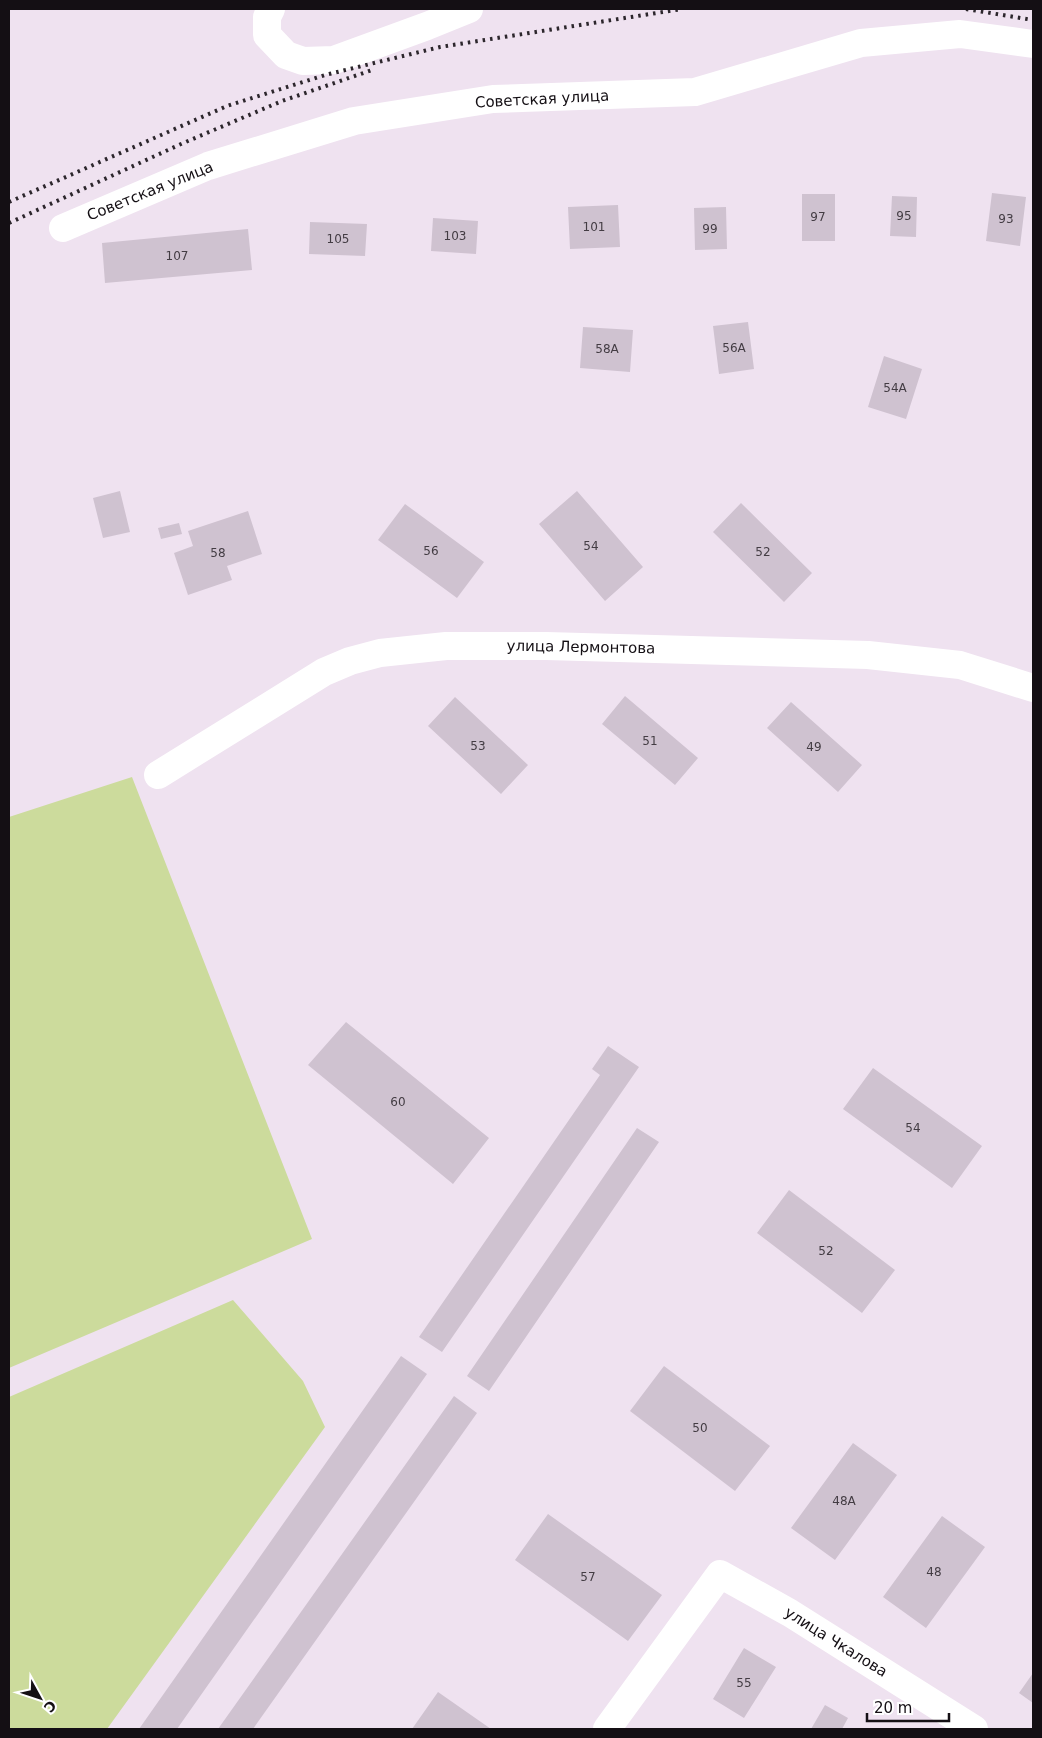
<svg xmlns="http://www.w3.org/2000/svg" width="1042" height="1738" viewBox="0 0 1042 1738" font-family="'DejaVu Sans',sans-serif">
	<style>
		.green { fill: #ccdb9c }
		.building { fill: #cfc2d0 }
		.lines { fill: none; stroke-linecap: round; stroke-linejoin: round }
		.minor { stroke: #fff; stroke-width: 28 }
		.rail { stroke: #2c262c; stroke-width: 4; stroke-dasharray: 2.5 5; stroke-linecap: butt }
		.labels { text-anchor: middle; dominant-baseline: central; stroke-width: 4; stroke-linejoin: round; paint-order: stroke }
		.number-label { font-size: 12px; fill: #433c43 }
		.street-label { font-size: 15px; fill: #140f14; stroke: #fff }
	</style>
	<rect width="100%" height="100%" fill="#efe2f0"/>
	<path class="green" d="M132,777L312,1239L9,1368V817Z
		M233,1300L303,1381L325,1427L107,1729H9V1397Z"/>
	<path class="building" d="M992,193L1026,197L1020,246L986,241Z
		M802,194H835V241H802Z
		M892,196L917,197L916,237L890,236Z
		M618,205L620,247L570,249L568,207Z
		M726,207L727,249L695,250L694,208Z
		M433,218L478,221L476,254L431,251Z
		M310,222L367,224L365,256L309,254Z
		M248,229L252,270L105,283L102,243Z
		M748,322L754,369L719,374L713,326Z
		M583,327L633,330L630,372L580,368Z
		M884,356L922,369L906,419L868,407Z
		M120,491L130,532L103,538L93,498Z
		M577,491L643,567L605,601L539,524Z
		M741,503L812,573L784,602L713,532Z
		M405,504L484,562L457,598L378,540Z
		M248,511L262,554L227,566L232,580L188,595L174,553L193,546L188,531Z
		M179,523L182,534L161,539L158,528Z
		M625,696L698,758L675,785L602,724Z
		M455,697L528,765L501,794L428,726Z
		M791,702L862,765L838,792L767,728Z
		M346,1022L489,1138L453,1184L308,1065Z
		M608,1046L639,1067L442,1352L419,1337L600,1075L592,1069Z
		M873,1068L982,1146L952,1188L843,1109Z
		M637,1128L659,1142L489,1391L467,1376Z
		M789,1190L895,1270L862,1313L757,1233Z
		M401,1356L427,1374L177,1729H139Z
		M664,1366L770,1446L735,1491L630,1411Z
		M454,1396L477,1413L253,1729H218Z
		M853,1443L897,1475L835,1560L791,1528Z
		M548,1514L662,1595L628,1641L515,1560Z
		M942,1516L985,1547L926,1628L883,1597Z
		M744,1648L776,1667L744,1718L713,1699Z
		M1033,1673V1703L1019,1693Z
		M438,1692L491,1729H412Z
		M825,1705L848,1718L842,1729H811Z"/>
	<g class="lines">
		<path class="minor" d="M271,9L267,17V35L286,55L303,61L334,60L427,26L469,9
			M63,228L208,166L354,121L493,99L695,92L861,43L960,34L1033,44
			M158,775L324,672L350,661L380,653L446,646H546L868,655L960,665L1033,688
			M607,1729L720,1574L790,1613L974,1729"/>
		<path class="rail" d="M966,9L1033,20
			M9,202L227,106L325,75L440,47L682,9
			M9,223L181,144L282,101L375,69"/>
	</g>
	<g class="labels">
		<g class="number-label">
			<text x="904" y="216">95</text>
			<text x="818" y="217">97</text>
			<text x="1006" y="219">93</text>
			<text x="594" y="227">101</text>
			<text x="710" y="229">99</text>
			<text x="455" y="236">103</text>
			<text x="338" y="239">105</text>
			<text x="177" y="256">107</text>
			<text x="734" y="348">56А</text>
			<text x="607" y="349">58А</text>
			<text x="895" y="388">54А</text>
			<text x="591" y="546">54</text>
			<text x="431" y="551">56</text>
			<text x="763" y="552">52</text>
			<text x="218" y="553">58</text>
			<text x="650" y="741">51</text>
			<text x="478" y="746">53</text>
			<text x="814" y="747">49</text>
			<text x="398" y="1102">60</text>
			<text x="913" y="1128">54</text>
			<text x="826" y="1251">52</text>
			<text x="700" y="1428">50</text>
			<text x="844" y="1501">48А</text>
			<text x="934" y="1572">48</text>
			<text x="588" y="1577">57</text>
			<text x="744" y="1683">55</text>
		</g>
		<g class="street-label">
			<text transform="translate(542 99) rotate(-3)">Советская улица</text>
			<text transform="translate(150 191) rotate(-22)">Советская улица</text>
			<text transform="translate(581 647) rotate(1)">улица Лермонтова</text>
			<text transform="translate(836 1642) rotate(32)">улица Чкалова</text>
		</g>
	</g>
	<rect width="1042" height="1738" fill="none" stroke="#140f14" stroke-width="20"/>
	<g transform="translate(40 1698) rotate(130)" stroke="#ffffff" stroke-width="4" paint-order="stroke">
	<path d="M0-4L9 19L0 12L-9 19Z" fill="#140f14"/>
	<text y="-8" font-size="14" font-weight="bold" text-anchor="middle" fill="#140f14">С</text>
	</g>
	<path d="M867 1713v8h82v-8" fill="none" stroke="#140f14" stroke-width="2.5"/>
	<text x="874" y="1713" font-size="15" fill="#140f14" stroke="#ffffff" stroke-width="4" paint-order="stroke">20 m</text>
</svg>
